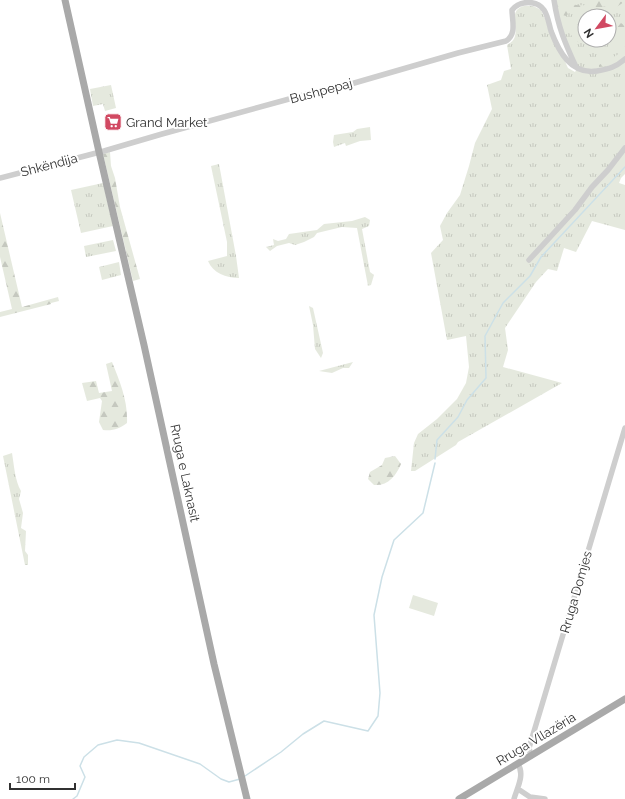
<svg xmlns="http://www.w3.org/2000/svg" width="625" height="799" viewBox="0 0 625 799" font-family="Raleway,sans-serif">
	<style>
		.grass { fill: url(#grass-tufts); fill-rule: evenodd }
		.forest { fill: url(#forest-firs) }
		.pitch { fill: #e5e9de }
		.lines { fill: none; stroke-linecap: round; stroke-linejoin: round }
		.stream { stroke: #cce0e7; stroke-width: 1.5 }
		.minor { stroke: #cecece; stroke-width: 5.5 }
		.major { stroke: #a9a9a9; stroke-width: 7 }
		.labels { text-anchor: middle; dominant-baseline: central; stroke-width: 4; stroke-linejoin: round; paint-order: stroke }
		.street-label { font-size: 13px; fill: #313131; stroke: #fff }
		.poi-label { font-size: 13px; fill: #313131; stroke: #fff; text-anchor: start }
	</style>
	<defs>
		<pattern id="grass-tufts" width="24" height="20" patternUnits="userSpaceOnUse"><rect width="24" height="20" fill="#e5e9de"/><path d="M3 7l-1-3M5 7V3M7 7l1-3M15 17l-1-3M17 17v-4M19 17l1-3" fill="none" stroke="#c5c8bf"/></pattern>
		<pattern id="forest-firs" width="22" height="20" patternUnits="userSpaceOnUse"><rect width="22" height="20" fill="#e5e9de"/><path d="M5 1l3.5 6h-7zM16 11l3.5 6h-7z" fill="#c5c8bf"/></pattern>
	</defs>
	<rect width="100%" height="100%" fill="#fff"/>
	<path class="grass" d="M555,0H625V174L621,178L619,183L625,185V230L592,221L576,252L564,248L557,271L548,269L536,282L505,328L508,350L503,367L562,383L458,442L456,445L415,471H411L414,443L418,434L437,419L457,399L466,383L469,367L466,336L447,340L431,253L443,240L440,226L447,213L460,195L469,166L475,143L492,109L487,85L501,80L504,71L511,69L507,45C510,43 514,41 515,36C518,26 508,10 524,6C531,5 535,6 541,10L568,68L575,72L578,67L563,34ZM585,16H609V40H585Z
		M111,85L116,108L105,111L103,104L93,106L90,89Z
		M370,127L371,140L360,141L346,146L345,143L334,147L333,142L334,135L353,132L357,129Z
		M219,164L236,256L239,278C226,278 213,273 208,261L227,256V242L211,166Z
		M103,183L113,226L81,233L71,190Z
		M365,217L370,220L369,226L362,229L370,272L374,275L371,285L368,286L357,228L342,227L317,233L314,237L304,242L295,245L289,243L277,246L270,251L266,247L274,245L273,239L278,241L286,239L289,234L317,230L324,224L352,221Z
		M113,240L116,251L86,257L84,246Z
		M119,262L121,275L102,280L99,267Z
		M309,306L313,308L323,353L321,358L315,349L313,325Z
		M353,362L349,368H343L332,373L319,371Z
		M12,453C14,465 15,481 21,491L19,499L23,513L21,528L26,531L25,551L28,555V565H25L3,456Z"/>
	<path class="forest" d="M555,0C561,0 565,2 571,4C578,6 586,5 593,5L595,0L624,2L612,10L604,6L595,10L593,16H585V17L569,13L566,16L556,13Z
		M621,23L625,26V38L621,36L617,41L612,37L606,43L607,40H609L610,35Z
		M581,26L584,39L585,40H591L592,41L586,46L582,41L579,43L569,33Z
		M625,46V57L615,65L599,67V65L619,54Z
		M110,152L111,166L115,178L120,207L140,279L133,281L103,154Z
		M0,213L22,307L58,297L59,301L51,303V304L0,317V312L12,309L0,257Z
		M112,362C120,382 128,401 127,423C119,429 113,431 103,430L99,422L102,401L100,398L87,401L82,383L96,381L99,393L112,391L106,364Z
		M395,456L401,464C396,476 388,486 374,485L368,479L370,472L382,465L385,458Z"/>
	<path class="pitch" d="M413,595L438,603L434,616L409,608Z"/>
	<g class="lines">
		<path class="stream" d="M435,459L437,440L458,417L467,400L486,378L485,336L503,303L530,276L541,257L625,167
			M245,776L281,752L303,734L324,721L368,731L378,716L380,693L374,615L382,577L394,540L423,513L435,463
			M73,799L77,796L85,777L80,766L84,757L98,745L117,740L139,743L200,764L221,779L229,782L240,779"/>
		<path class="minor" d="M554,0C558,27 565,43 576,67
			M0,178L104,151L162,134L311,93L337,88L458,53L506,41C517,34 512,21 512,10C520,0 537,0 544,10C548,16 549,24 551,31C559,52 571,75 597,71C609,69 616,67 625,59
			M529,260L575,210L592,187L608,170L625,148
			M531,756L529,748L625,428
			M518,789L530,797L545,799
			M514,799C517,788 525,775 518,764"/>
		<path class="major" d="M65,0L99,152L144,345L214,664L247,799
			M459,799L625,699"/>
	</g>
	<defs>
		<symbol id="supermarket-square" viewBox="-11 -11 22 22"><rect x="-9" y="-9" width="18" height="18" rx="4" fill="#d14962" stroke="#fff"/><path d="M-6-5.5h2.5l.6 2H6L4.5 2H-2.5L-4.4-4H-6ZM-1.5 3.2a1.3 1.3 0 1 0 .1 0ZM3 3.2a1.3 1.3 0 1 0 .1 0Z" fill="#fff"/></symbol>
	</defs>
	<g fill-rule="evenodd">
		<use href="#supermarket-square" x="103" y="112" width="20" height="20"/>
	</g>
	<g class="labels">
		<g class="street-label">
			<text transform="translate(321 91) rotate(-15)">Bushpepaj</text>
			<text transform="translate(49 165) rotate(-15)">Shkëndija</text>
			<text transform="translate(185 473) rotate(78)">Rruga e Laknasit</text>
			<text transform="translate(576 592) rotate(-74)">Rruga Domjes</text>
			<text transform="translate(536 739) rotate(-31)">Rruga Vllazëria</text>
		</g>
		<g class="poi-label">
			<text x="126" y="122">Grand Market</text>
		</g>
	</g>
	<g transform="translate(597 28) rotate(238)"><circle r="19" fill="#ffffff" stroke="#adadad"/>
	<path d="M0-3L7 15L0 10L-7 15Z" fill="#d14962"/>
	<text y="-6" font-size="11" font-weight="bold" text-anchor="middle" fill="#313131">N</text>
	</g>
	<path d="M10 783v6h65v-6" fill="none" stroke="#313131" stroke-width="2"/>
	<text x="16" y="783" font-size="12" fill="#313131" stroke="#ffffff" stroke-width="3" paint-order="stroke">100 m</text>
</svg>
